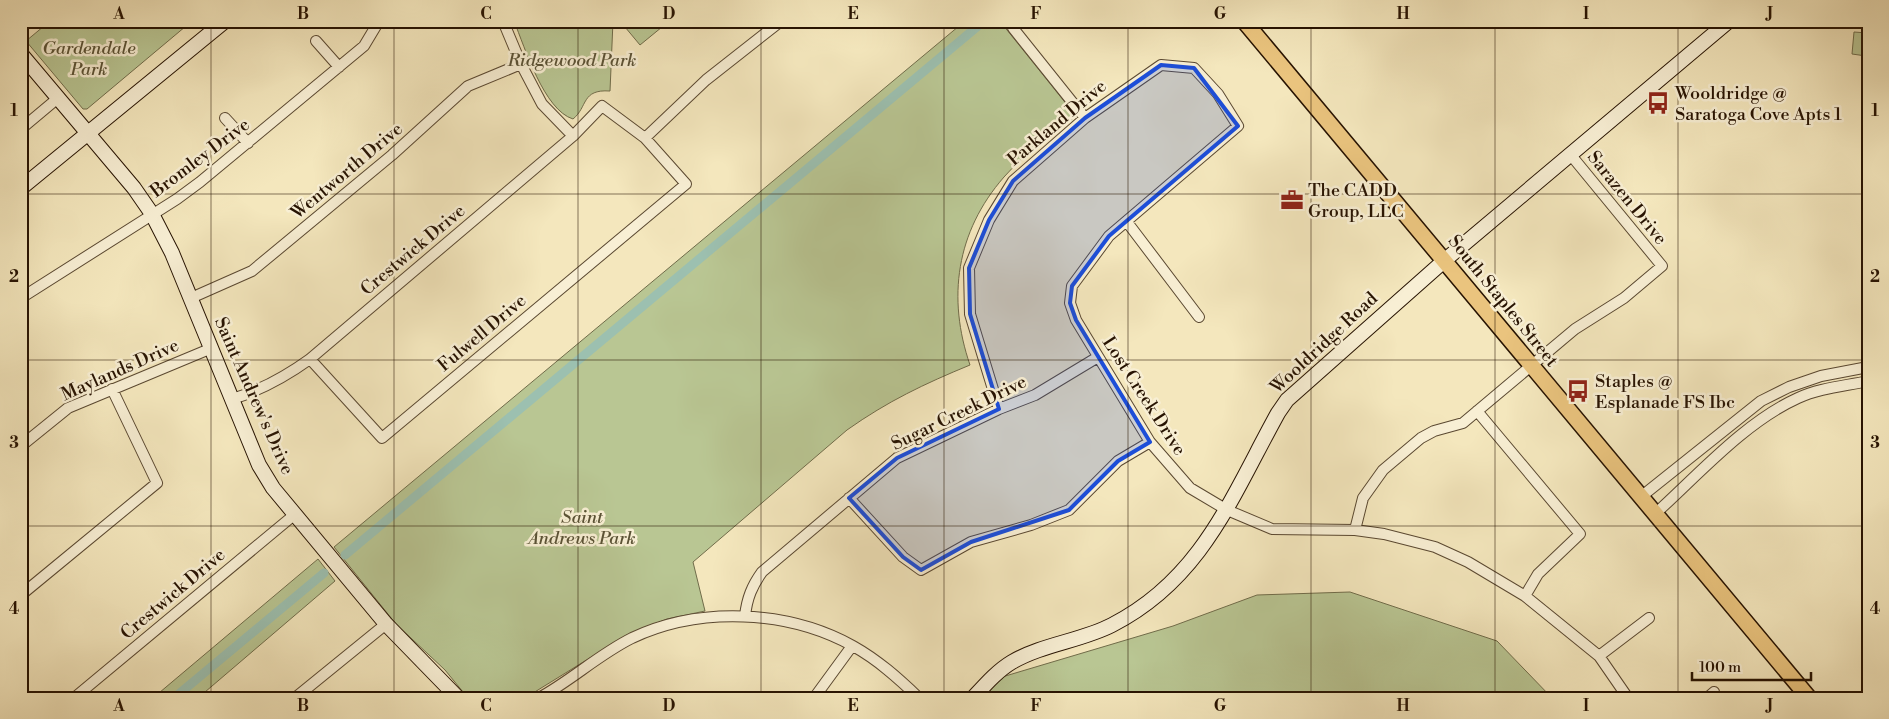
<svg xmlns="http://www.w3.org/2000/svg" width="1889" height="719" viewBox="0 0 1889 719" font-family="'Libre Bodoni',serif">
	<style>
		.green { fill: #b9c693; stroke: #706c4a }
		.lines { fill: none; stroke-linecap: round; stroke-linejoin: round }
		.stream { stroke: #6d7b6a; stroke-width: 2.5 }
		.canal { stroke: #9cc0b0; stroke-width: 9 }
		.street-casing { stroke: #5a4831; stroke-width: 12 }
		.secondary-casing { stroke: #271302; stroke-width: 16 }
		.primary-casing { stroke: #271302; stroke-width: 18 }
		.street { stroke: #f8efd4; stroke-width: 10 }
		.secondary { stroke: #f8efd4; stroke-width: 14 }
		.primary { stroke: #eac47e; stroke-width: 15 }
		.marked { fill: #1d4ed8; fill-opacity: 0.2; stroke: #1d4ed8; stroke-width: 4; stroke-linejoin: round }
		.grid { fill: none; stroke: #271302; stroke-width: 1; stroke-opacity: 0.55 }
		.labels { text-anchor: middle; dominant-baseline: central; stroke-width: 5; stroke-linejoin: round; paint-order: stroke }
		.park-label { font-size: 18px; font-style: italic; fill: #5a5235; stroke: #f8efd4 }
		.poi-label { font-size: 18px; fill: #271302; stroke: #f8efd4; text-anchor: start }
		.street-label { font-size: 18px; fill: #271302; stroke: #f8efd4 }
		.neatline { fill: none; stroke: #271302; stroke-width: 2 }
		.grid-label { font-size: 16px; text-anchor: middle; font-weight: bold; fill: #271302 }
	</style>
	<rect width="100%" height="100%" fill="#f4e7bd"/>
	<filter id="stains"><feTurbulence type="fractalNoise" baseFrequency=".004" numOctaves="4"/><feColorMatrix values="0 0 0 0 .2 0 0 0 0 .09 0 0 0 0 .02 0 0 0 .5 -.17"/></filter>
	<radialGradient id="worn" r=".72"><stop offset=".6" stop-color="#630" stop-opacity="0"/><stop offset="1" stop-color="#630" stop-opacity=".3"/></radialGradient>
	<path class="green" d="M50,21H192L87,109H83L26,41Z
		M514,21H613L610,91C581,89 588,107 573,119C544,110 525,48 514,21Z
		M620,21H657L662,27L640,45Z
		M965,21H1007L1003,25L1076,116C1052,136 1024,154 1004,177C956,232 947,298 970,365C924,384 888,401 847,430L693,562L705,611L667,619L627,635L525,698H468L445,670L396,624L334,547Z
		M1854,32L1868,33L1866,56L1852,54Z
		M318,559L335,581L198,698H153Z
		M1350,592L1497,641L1552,698H983L1002,677L1173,626L1257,595Z"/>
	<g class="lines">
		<path class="stream" d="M1270,698L1289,695"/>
		<path class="canal" d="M345,555L984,21
			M174,698L324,573"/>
		<defs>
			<path id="street" d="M503,21L521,64L542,104L573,136
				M1021,21L1013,28L1085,118
				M316,41L339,67
				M225,118L248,143
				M21,129L58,98
				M645,138L706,80L781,21
				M1127,222L1199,317
				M21,298L177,199L200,182L364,46L379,21
				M191,298L252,271L392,155L468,86L521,64
				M232,399C262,390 285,377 310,359L573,136L602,106L645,138L686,184L382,438L310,359
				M999,409L970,314L969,268L989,220L1013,181L1085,118L1161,65L1194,68L1218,94L1238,126L1109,236L1072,286L1070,303L1076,320L1150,442L1190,488L1227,510L1272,529L1355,530L1384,534L1435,547L1468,562L1525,596L1599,656L1628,698
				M1477,411L1580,534L1538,574L1525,596
				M21,446L68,408L212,348
				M1642,496L1761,401L1789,387L1821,376L1868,367
				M849,498L903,557L921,570L971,542L1031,525L1069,510L1118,461L1150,442
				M1656,513C1699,474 1745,422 1798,398C1819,388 1845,386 1868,381
				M1355,530L1363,498L1383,470L1421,438L1434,431L1463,423L1575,329L1624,298L1662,266L1570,154
				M21,595L157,483L112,389
				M745,616C747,598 752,586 762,572L897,458L999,409L1035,395L1098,357
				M1599,656L1649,618
				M74,698L294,515
				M295,698L386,624
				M539,698C572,680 598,655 632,638C700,606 788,610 853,646C878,660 898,678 919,698
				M814,698L852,646
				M1707,698L1714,692"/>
			<path id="secondary" d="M21,54L134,188L152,214L172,253L259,465L273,488L386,624L458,698
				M21,188L225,21
				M973,698C985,685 997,671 1012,662C1043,644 1081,641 1112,625C1202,579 1232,496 1278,413L1287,400L1445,260L1729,21"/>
			<path id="primary" d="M1244,21L1809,698"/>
		</defs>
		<use href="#street" class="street-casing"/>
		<use href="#secondary" class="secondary-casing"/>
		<use href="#primary" class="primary-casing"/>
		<use href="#street" class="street"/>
		<use href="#secondary" class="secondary"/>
		<use href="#primary" class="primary"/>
	</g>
	<path class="marked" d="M1161,65L1194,68L1238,126L1109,236L1072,286L1070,303L1076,320L1150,442L1118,461L1069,510L971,542L921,570L903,557L849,498L897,458L999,409L970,314L969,268L989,220L1013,181L1085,118Z"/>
	<path class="grid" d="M211,21V698M394,21V698M578,21V698M761,21V698M944,21V698M1128,21V698M1311,21V698M1495,21V698M1678,21V698M21,194H1868M21,360H1868M21,526H1868"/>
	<defs>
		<symbol id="bus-bare" viewBox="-9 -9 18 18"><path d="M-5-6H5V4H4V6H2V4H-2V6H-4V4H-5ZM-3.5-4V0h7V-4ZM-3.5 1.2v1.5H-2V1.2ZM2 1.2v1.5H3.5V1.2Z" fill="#8f2418" stroke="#f8efd4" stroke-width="2.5" paint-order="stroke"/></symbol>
		<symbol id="office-bare" viewBox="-9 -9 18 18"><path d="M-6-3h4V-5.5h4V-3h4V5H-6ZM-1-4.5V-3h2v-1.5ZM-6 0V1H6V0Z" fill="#8f2418" stroke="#f8efd4" stroke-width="2.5" paint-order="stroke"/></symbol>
	</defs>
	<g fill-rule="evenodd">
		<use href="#bus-bare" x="1642" y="87" width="32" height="32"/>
		<use href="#office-bare" x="1276" y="184" width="32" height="32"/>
		<use href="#bus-bare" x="1562" y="375" width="32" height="32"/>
	</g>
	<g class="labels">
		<g class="park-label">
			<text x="89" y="48">Gardendale<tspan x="89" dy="21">Park</tspan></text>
			<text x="572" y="60">Ridgewood Park</text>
			<text x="582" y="517">Saint<tspan x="582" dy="21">Andrews Park</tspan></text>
		</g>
		<g class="poi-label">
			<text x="1675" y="93">Wooldridge @<tspan x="1675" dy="21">Saratoga Cove Apts 1</tspan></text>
			<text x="1308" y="190">The CADD<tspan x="1308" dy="21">Group, LLC</tspan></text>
			<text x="1595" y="381">Staples @<tspan x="1595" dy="21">Esplanade FS Ibc</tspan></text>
		</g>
		<g class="street-label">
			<text transform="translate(1057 123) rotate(-40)">Parkland Drive</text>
			<text transform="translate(200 158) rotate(-37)">Bromley Drive</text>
			<text transform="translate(347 171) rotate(-40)">Wentworth Drive</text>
			<text transform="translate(1627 198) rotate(51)">Sarazen Drive</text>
			<text transform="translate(413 250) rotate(-40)">Crestwick Drive</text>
			<text transform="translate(1503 301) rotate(51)">South Staples Street</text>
			<text transform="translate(482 333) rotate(-40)">Fulwell Drive</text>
			<text transform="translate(1324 343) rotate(-43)">Wooldridge Road</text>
			<text transform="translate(120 370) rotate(-24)">Maylands Drive</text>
			<text transform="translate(254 396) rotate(66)">Saint Andrew's Drive</text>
			<text transform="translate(1144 396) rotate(57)">Lost Creek Drive</text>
			<text transform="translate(959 413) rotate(-26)">Sugar Creek Drive</text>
			<text transform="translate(173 594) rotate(-40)">Crestwick Drive</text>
		</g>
	</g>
	<rect width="1889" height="719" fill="none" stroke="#f4e7bd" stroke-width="55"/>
	<path d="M1692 672v8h119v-8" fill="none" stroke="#271302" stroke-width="2.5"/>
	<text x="1699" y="672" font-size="15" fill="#271302" stroke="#f8efd4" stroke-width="4" paint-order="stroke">100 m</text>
	<rect x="28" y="28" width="1834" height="664" class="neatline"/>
	<g class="grid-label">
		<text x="119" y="19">A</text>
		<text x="303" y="19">B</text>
		<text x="486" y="19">C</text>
		<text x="669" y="19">D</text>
		<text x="853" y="19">E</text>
		<text x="1036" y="19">F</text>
		<text x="1220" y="19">G</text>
		<text x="1403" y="19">H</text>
		<text x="1586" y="19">I</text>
		<text x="1770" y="19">J</text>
		<text x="14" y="116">1</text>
		<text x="1875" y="116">1</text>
		<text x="14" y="282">2</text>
		<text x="1875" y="282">2</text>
		<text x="14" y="448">3</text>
		<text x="1875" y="448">3</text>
		<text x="14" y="614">4</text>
		<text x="1875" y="614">4</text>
		<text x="119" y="711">A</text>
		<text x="303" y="711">B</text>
		<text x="486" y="711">C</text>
		<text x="669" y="711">D</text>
		<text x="853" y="711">E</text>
		<text x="1036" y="711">F</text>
		<text x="1220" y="711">G</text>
		<text x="1403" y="711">H</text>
		<text x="1586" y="711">I</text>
		<text x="1770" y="711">J</text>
	</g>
	<rect width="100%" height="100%" filter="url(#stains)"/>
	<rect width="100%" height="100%" fill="url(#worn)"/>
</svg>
